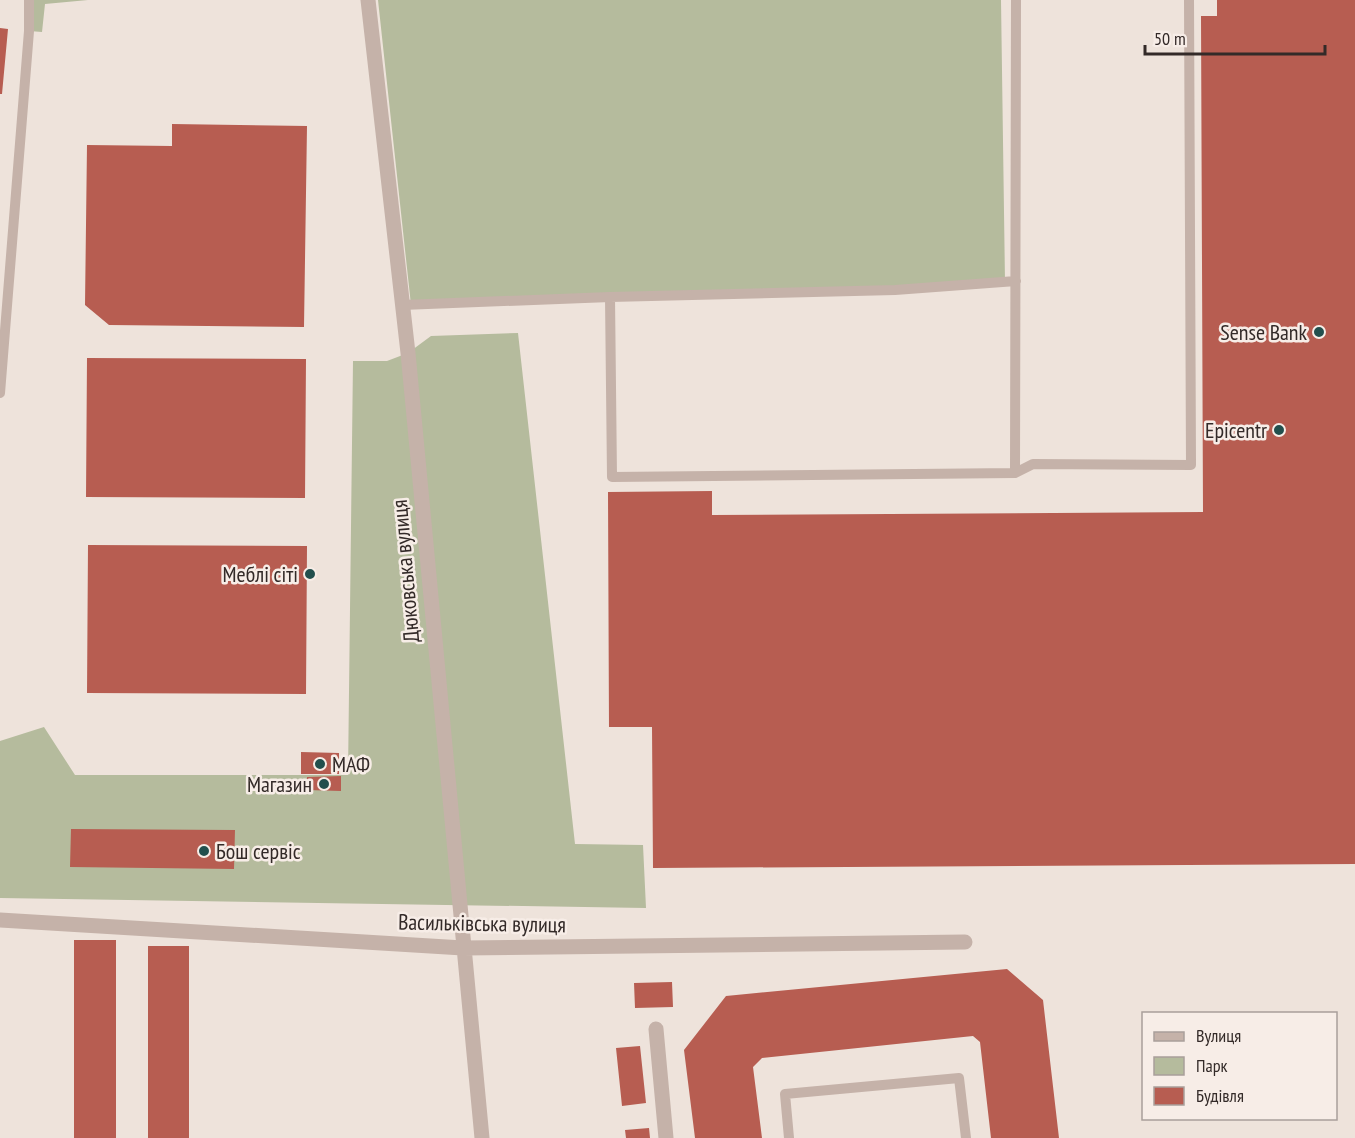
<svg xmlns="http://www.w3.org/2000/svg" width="1355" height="1138" viewBox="0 0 1355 1138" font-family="'PT Sans Narrow',sans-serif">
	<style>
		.green { fill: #b5bb9d }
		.building { fill: #b75d51 }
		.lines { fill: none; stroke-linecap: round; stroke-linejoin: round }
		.service { stroke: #c5b2a9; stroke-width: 10 }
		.minor { stroke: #c5b2a9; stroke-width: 15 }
		.poi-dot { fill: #224f4d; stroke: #f7ede7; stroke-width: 2 }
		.labels { text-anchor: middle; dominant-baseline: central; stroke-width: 5; stroke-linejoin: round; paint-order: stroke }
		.poi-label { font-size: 22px; fill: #332a28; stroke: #f7ede7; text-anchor: end }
		.street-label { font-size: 22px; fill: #332a28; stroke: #f7ede7 }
	</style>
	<rect width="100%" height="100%" fill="#eee3db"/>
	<path class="green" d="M29,0H88L45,4L42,32L29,31Z
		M378,0H1001L1005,282L411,305Z
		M518,333L575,844L643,845L646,908L0,898V741L44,727L75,775H348L353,361H387L408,353L431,336Z"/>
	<path class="building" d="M1217,0H1355V864L653,868L652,727H609L608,492L712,491V515L1203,512L1201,16H1217Z
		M0,28L8,29L2,94H0Z
		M172,124L307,126L304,327L109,325L85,305L87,145L172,146Z
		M87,358L306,359L305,498L86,497Z
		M88,545L307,546L306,694L87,693Z
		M301,752L339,753V774H301Z
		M341,776V791L307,790V777Z
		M71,829L235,830L234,869L70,867Z
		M74,940H116V1138H74Z
		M148,946H189V1138H148Z
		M1007,969L1043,1000L1059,1138H991L980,1042L973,1036L762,1058L753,1067L762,1138H695L684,1050L726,996Z
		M672,982L673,1007L635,1008L634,983Z
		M640,1046L646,1103L622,1106L616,1048Z
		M649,1128L650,1138H626L625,1130Z"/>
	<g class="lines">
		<path class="service" d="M1016,281L895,290L610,297L612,477L1015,473L1033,464L1191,465L1189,0
			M402,305L610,297
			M0,393L29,31V0
			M1015,473L1016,0
			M789,1138L785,1094L959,1078L966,1138"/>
		<path class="minor" d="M368,0L408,353L482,1138
			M0,920L463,948L965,942
			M656,1029L666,1138"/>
	</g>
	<g class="poi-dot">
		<circle cx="1319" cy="332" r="6"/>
		<circle cx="1279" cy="430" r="6"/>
		<circle cx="310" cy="574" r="6"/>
		<circle cx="320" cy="764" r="6"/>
		<circle cx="324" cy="784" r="6"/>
		<circle cx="204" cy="851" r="6"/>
	</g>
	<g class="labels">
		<g class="poi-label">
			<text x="1307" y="332">Sense Bank</text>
			<text x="1267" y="430">Epicentr</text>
			<text x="298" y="574">Меблі сіті</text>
			<text x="332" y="764" text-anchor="start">МАФ</text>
			<text x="312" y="784">Магазин</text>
			<text x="216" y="851" text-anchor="start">Бош сервіс</text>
		</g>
		<g class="street-label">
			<text transform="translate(405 571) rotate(-95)">Дюковська вулиця</text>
			<text transform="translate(482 923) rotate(1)">Васильківська вулиця</text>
		</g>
	</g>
	<rect x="1142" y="1012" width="195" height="108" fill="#f7ede7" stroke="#a99f9b" stroke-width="1.5"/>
	<rect x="1154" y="1032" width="30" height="9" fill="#c5b2a9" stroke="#a99f9b" stroke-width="1.5"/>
	<text x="1196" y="1042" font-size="18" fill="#332a28">Вулиця</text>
	<rect x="1154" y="1057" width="30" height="18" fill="#b5bb9d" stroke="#a99f9b" stroke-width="1.5"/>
	<text x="1196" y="1072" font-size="18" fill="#332a28">Парк</text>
	<rect x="1154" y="1087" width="30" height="18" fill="#b75d51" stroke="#a99f9b" stroke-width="1.5"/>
	<text x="1196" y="1102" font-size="18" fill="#332a28">Будівля</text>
	<path d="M1145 45v9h180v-9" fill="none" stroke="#332a28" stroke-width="3"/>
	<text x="1154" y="45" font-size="18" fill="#332a28" stroke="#f7ede7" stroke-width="4.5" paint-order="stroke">50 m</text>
</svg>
